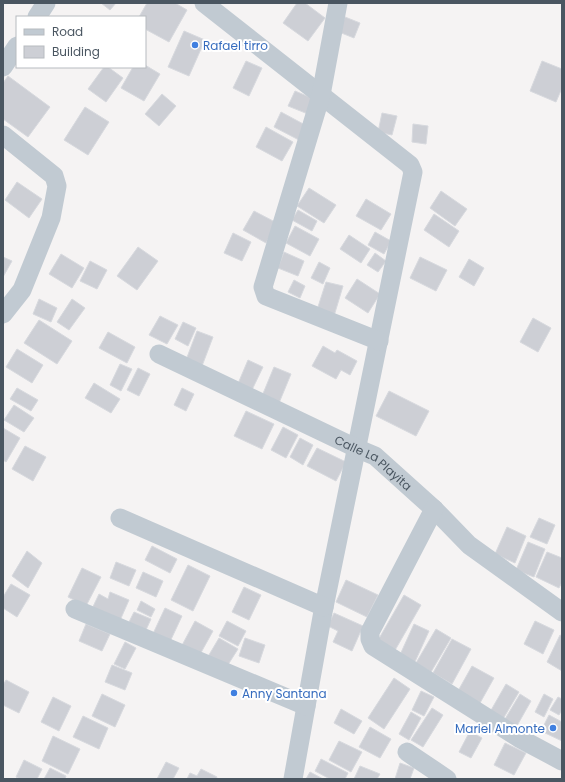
<svg xmlns="http://www.w3.org/2000/svg" width="565" height="782" viewBox="0 0 565 782" font-family="Poppins,sans-serif">
	<style>
		.building { fill: #cdcfd5; stroke: #d7d9de }
		.lines { fill: none; stroke-linecap: round; stroke-linejoin: round }
		.minor { stroke: #c1cad2; stroke-width: 19 }
		.shop-dot { fill: #3f7fe0; stroke: #fff; stroke-width: 1.5 }
		.labels { text-anchor: middle; dominant-baseline: central; stroke-width: 4; stroke-linejoin: round; paint-order: stroke }
		.shop-label { font-size: 12px; fill: #366cbe; stroke: #fff; text-anchor: start }
		.street-label { font-size: 12px; fill: #4a5661; stroke: #fff }
	</style>
	<rect width="100%" height="100%" fill="#f5f3f3"/>
	<path class="building" d="M101,3H116L110,10Z
		M147,3H175L187,10L169,42L145,29V17H139Z
		M297,3H305L325,18L308,41L283,23Z
		M345,17L360,23L354,38L339,32Z
		M184,31L205,40L189,76L168,67Z
		M246,61L262,68L249,96L233,88Z
		M542,61L562,69V88L556,102L530,91Z
		M145,65L160,74L144,101L121,88L133,67H145Z
		M104,67H108L123,78L106,102L88,89Z
		M8,76L50,107L28,137L3,119V83Z
		M295,91L314,99L308,114L288,106Z
		M162,94L176,106L159,126L145,114Z
		M85,107L109,122L88,155L64,140Z
		M281,112L307,126L299,140L274,127Z
		M382,113L397,116L392,135L378,132Z
		M413,124L428,126L426,144L412,142Z
		M266,127L293,142L282,161L256,147Z
		M17,182L42,199L29,218L5,200Z
		M309,188L336,205L324,223L297,206Z
		M441,191L467,209L455,226L430,208Z
		M366,199L391,214L381,230L356,216Z
		M298,210L317,221L312,231L292,220Z
		M254,211L277,223L266,243L243,230Z
		M434,214L459,231L449,247L424,230Z
		M295,226L319,239L310,256L286,243Z
		M375,232L391,241L384,254L368,245Z
		M233,233L251,242L242,261L224,253Z
		M349,235L370,249L361,263L340,249Z
		M138,247L158,261L137,290L117,276Z
		M284,252L304,261L298,276L278,268Z
		M375,253L386,261L378,272L367,265Z
		M61,254L84,268L72,288L49,274Z
		M3,257L12,261L3,277Z
		M420,257L447,270L436,291L410,278Z
		M469,259L484,268L474,286L459,277Z
		M90,261L107,270L97,289L80,281Z
		M319,262L330,268L323,284L311,278Z
		M357,279L380,294L368,313L345,298Z
		M294,280L305,286L300,298L288,292Z
		M326,282L343,286L334,316L317,310Z
		M39,299L57,308L51,322L33,314Z
		M72,299L85,308L69,330L57,322Z
		M160,316L178,325L167,344L149,335Z
		M533,318L551,328L538,352L520,342Z
		M39,320L72,341L57,364L24,343Z
		M183,322L196,328L188,346L175,339Z
		M197,331L213,337L202,366L186,360Z
		M108,332L135,347L127,363L99,348Z
		M323,346L335,353L337,350L357,361L350,375L341,370L336,379L312,366Z
		M17,349L43,365L32,383L6,367Z
		M248,360L263,367L251,392L237,386Z
		M120,364L132,369L121,391L110,385Z
		M274,367L291,374L279,403L262,396Z
		M138,368L150,374L139,396L127,390Z
		M94,383L120,399L111,413L85,398Z
		M17,388L38,400L31,411L10,399Z
		M182,388L194,394L186,411L174,405Z
		M389,391L429,411L416,436L376,416Z
		M14,405L34,418L24,432L4,420Z
		M246,411L274,424L262,449L234,436Z
		M283,427L298,435L286,458L271,450Z
		M3,428L20,438L6,462L3,460Z
		M300,438L313,445L303,465L290,457Z
		M25,446L46,457L33,481L12,469Z
		M317,448L346,462L336,481L307,466Z
		M539,518L555,525L547,544L530,537Z
		M507,527L526,536L515,563L495,554Z
		M528,542L545,549L534,577L516,570Z
		M152,546L177,559L170,573L145,560Z
		M27,551L42,563L28,588L12,576Z
		M547,552L562,558V582L559,588L536,577Z
		M116,562L136,570L129,586L110,578Z
		M188,565L210,576L193,611L171,600Z
		M82,568L101,577L86,606L68,597Z
		M143,572L163,581L156,597L136,588Z
		M346,580L378,595L367,617L336,602Z
		M11,584L30,595L17,617L3,608V597Z
		M244,587L261,595L249,620L232,612Z
		M110,592L129,600L118,625L90,613L99,594L108,599Z
		M404,595L421,605L394,652L377,642Z
		M141,601L155,609L151,617L137,610Z
		M165,608L182,616L168,646L151,638Z
		M134,612L151,619L145,632L128,624Z
		M334,613L363,626L352,651L333,642L338,631L328,626Z
		M195,621L213,631L198,658L180,649Z
		M227,621L246,631L238,646L219,636Z
		M535,621L554,630L543,654L524,644Z
		M86,624L110,634L102,651L79,641Z
		M414,624L429,631L414,664L399,657Z
		M436,629L451,638L431,672L416,663Z
		M560,635L562,636V671L547,662Z
		M219,638L238,649L224,671L206,660Z
		M245,638L265,645L259,663L239,656Z
		M452,639L471,649L452,684L433,673Z
		M125,642L136,648L125,669L114,664Z
		M112,665L132,673L125,690L105,682Z
		M472,666L494,678L480,703L458,691Z
		M394,678L410,689L384,729L368,718Z
		M6,680L29,692L19,713L3,705V685Z
		M506,684L519,692L503,719L490,712Z
		M421,691L434,697L424,716L412,710Z
		M102,694L125,705L115,727L92,716Z
		M520,694L531,701L514,731L502,724Z
		M544,694L553,699L544,717L535,712Z
		M53,697L71,706L59,731L41,722Z
		M558,697L562,699V710L559,715L550,710Z
		M432,708L443,715L423,747L411,740Z
		M341,709L362,721L354,734L334,723Z
		M411,712L421,718L409,740L399,734Z
		M549,715L562,722V741L541,731Z
		M83,716L108,728L99,749L73,737Z
		M370,727L391,739L380,758L359,747Z
		M470,731L482,738L471,758L459,752Z
		M53,736L80,749L68,774L42,761Z
		M339,741L362,752L351,772L329,760Z
		M505,743L526,753L514,775L494,765Z
		M321,759L348,773L345,779H330L315,771Z
		M24,760L42,769L37,779H20L16,777Z
		M166,762L179,768L173,779H157Z
		M400,763L414,768L410,779H395Z
		M360,766L380,774L377,779H354Z
		M50,768L66,776L65,779H44Z
		M201,769L217,777L216,779H187L190,773L197,776Z
		M310,772L323,779H306Z"/>
	<g class="lines">
		<g class="minor">
			<path d="M204,3L410,165L413,172L322,617L293,779"/>
			<path d="M338,3L321,95L263,287L266,296L379,341"/>
			<path d="M37,17L46,3"/>
			<path d="M3,67L17,46"/>
			<path d="M3,135L54,176L57,186L51,218L22,290L3,314"/>
			<path id="s1" d="M159,354L356,448L375,456L434,509L469,545L562,612"/>
			<path d="M434,509L370,632V639L373,646L519,738L562,761"/>
			<path d="M120,518L324,607"/>
			<path d="M75,609L306,706"/>
			<path d="M407,752L447,779"/>
		</g>
	</g>
	<g class="shop-dot">
		<circle cx="195" cy="45" r="4"/>
		<circle cx="234" cy="693" r="4"/>
		<circle cx="553" cy="728" r="4"/>
	</g>
	<g class="labels">
		<g class="shop-label">
			<text x="203" y="45">Rafael tirro</text>
			<text x="242" y="693">Anny Santana</text>
			<text x="545" y="728" text-anchor="end">Mariel Almonte</text>
		</g>
		<g class="street-label">
			<text stroke="none"><textPath href="#s1" startOffset="241">Calle La Playita</textPath></text>
		</g>
	</g>
	<rect width="565" height="782" fill="none" stroke="#4a5661" stroke-width="8"/>
	<rect x="16" y="16" width="130" height="52" fill="#ffffff" stroke="#b7bbc0"/>
	<rect x="24" y="29" width="20" height="6" fill="#c1cad2" stroke="#b7bbc0"/>
	<text x="52" y="36" font-size="12" fill="#4a5661">Road</text>
	<rect x="24" y="46" width="20" height="12" fill="#cdcfd5" stroke="#b7bbc0"/>
	<text x="52" y="56" font-size="12" fill="#4a5661">Building</text>
</svg>
